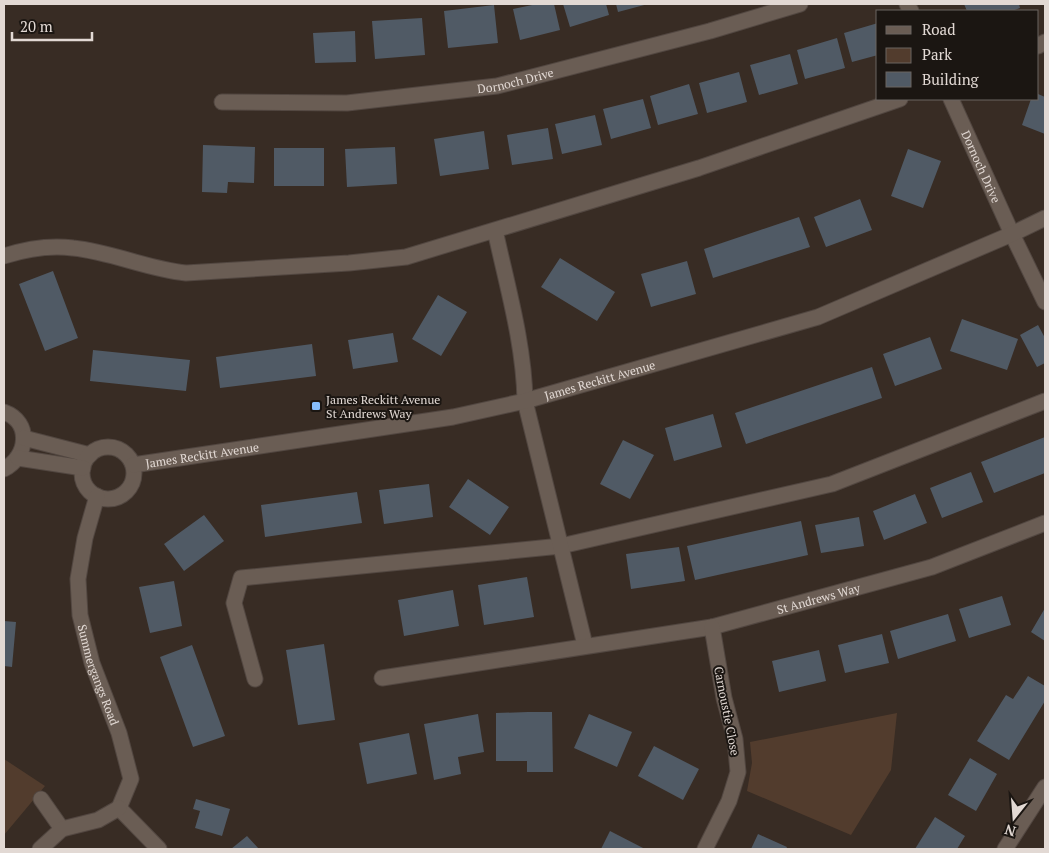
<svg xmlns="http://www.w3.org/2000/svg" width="1049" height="853" viewBox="0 0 1049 853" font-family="'PT Serif',serif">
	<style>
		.green { fill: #523c2d }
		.building { fill: #505a65 }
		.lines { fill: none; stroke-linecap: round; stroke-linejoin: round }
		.service-casing { stroke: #524741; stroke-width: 17 }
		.minor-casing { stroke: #524741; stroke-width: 17 }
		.service { stroke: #6a5d54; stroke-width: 15 }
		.minor { stroke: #6a5d54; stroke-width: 15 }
		.poi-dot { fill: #84bcfb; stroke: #1b1612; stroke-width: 2 }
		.labels { text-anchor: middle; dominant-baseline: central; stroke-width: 4; stroke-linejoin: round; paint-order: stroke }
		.street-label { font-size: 12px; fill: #e2d9d4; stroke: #1b1612 }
		.poi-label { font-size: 12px; fill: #e2d9d4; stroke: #1b1612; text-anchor: start }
	</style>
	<rect width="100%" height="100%" fill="#382c24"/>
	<path class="green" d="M897,713L891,770L851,835L747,791L752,763L750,742Z
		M4,759L45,786L4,835Z"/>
	<path class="building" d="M537,4H554L560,30L520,40L513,9Z
		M563,4H606L609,15L570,27Z
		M616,4H648L618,12Z
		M964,4H1019L1020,8L1012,11H967Z
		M494,5L498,43L448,48L444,11Z
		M422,18L425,55L375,59L372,21Z
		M878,23V55L852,62L844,33Z
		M355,31L356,62L315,63L313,33Z
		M837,38L845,68L805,79L797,50Z
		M790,54L798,84L759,95L750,65Z
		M739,72L747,102L707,113L699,83Z
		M689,84L698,114L658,125L650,96Z
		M1038,94L1045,97V134L1022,125L1031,99H1038Z
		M643,99L651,128L611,139L603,109Z
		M595,115L602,145L562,154L555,124Z
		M548,128L553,159L512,165L507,135Z
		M484,131L489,169L440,176L434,139Z
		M203,145L255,147L254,183L228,182L227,193L202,192Z
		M395,147L397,184L347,187L345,149Z
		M274,148H324V186H274Z
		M908,149L941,161L923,208L891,196Z
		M860,199L872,230L826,247L814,217Z
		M799,217L810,247L713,278L704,249Z
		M560,258L615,292L597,321L541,287Z
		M687,261L696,294L651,307L641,274Z
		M53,271L78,338L45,351L19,284Z
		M438,295L467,312L441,356L412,339Z
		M962,319L1018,339L1007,370L950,351Z
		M1038,325L1045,338V363L1037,367L1020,335Z
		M393,333L398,362L353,369L348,340Z
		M930,337L942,369L895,386L883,354Z
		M312,344L316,376L220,388L216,357Z
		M93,350L190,360L186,391L90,381Z
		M872,367L882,398L746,444L735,413Z
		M713,414L722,447L674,461L665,428Z
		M1045,437V473L994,493L981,462Z
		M623,440L654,455L630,499L600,484Z
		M971,472L983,502L942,518L930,488Z
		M468,479L509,507L490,535L449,507Z
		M429,484L433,517L384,524L379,490Z
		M357,492L362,523L265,537L261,505Z
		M915,494L927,523L884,540L873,511Z
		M204,515L224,541L184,571L164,544Z
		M859,517L864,546L821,553L815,525Z
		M801,521L808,555L695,580L687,546Z
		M679,547L685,581L631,589L626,554Z
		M527,577L534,617L484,625L478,585Z
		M174,581L182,626L150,633L139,587Z
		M453,590L459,626L404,636L398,600Z
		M1002,596L1011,625L969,638L959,609Z
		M1045,608V641L1031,632Z
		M948,614L956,641L898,659L890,631Z
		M4,621L16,622L12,667L4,666Z
		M882,634L889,663L845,673L838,645Z
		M324,644L335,720L298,725L286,650Z
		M192,645L225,736L193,747L160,657Z
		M819,650L826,681L779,692L772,661Z
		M1028,676L1045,686V701L1009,760L977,741L1006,695L1013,699Z
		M528,712H552L553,772H527V761H496V713Z
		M478,714L484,752L458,757L461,774L434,780L424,724Z
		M589,714L632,732L617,767L574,748Z
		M409,733L417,774L367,784L359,743Z
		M654,746L699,769L683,800L638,776Z
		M970,758L997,774L976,811L948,795Z
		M196,799L230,809L222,836L195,828L200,811L193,809Z
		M935,817L965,836L957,849H915Z
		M610,831L645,849H601Z
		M758,834L787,847L786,849H751Z
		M247,836L259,849H231Z"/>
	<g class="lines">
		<defs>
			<path id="service" d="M1038,46L1045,42
				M495,230C507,286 524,343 525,401
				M1012,234L1045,302
				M4,256C26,249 50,245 73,248C112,252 147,269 186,273L349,263L406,257L699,168L900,99
				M255,679L234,603L241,578L561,546L832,484L1045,401
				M41,799L62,829"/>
			<g id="minor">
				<path d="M907,4L911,11"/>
				<path id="s1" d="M951,99L1012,234"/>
				<path id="s2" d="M222,102L347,103L497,86L710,31L800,4"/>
				<path d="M525,401L585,645"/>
				<path d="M4,412C32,422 28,457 4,469"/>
				<path d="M24,438L90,455"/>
				<circle cx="108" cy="473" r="26"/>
				<path d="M18,458L83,468"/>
				<path id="s3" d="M133,465L453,417L525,401L818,317L1012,234L1045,218"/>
				<path id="s4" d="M97,496L85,538L78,579L80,615L92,663L119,733L131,779L119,808"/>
				<path id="s5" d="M382,678L712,627L932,567L1045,523"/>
				<path d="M119,808L159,849"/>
				<path d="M40,849L62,829L98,820L119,808"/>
				<path d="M705,849L729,801L738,772L735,739L724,698L712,627"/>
				<path d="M1005,849L1045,787"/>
			</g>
		</defs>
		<use href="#service" class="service-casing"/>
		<use href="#minor" class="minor-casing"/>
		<use href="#service" class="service"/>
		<use href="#minor" class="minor"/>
	</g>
	<rect class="poi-dot" x="311" y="401" width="10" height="10" rx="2.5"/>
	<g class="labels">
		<g class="street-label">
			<text stroke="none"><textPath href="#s2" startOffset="295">Dornoch Drive</textPath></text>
			<text stroke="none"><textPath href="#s1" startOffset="74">Dornoch Drive</textPath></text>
			<text stroke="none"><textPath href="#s3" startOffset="475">James Reckitt Avenue</textPath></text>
			<text stroke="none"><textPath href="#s3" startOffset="70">James Reckitt Avenue</textPath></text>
			<text stroke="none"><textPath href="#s5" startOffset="444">St Andrews Way</textPath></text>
			<text stroke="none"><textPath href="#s4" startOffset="184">Summergangs Road</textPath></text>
			<text transform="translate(727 711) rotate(79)">Carnoustie Close</text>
		</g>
		<g class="poi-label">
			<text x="326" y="399">James Reckitt Avenue<tspan x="326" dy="14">St Andrews Way</tspan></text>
		</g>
	</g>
	<rect width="1049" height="853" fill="none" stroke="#e2d9d4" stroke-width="10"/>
	<rect x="876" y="10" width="162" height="90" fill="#1b1612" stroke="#6b6460"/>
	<rect x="886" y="26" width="25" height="8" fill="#6a5d54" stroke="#6b6460"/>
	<text x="922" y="35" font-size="15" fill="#e2d9d4">Road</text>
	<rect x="886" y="48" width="25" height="15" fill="#523c2d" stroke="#6b6460"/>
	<text x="922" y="60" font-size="15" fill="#e2d9d4">Park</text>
	<rect x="886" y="72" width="25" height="15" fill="#505a65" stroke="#6b6460"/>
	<text x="922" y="85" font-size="15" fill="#e2d9d4">Building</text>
	<g transform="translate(1014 818) rotate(197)" stroke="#1b1612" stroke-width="4" paint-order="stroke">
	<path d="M0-4L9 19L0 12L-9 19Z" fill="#e2d9d4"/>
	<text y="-8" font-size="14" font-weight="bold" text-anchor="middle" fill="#e2d9d4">N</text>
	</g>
	<path d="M12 32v8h80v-8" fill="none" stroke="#e2d9d4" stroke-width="2.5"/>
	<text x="20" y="32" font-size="15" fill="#e2d9d4" stroke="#1b1612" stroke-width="4" paint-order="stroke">20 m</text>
</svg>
